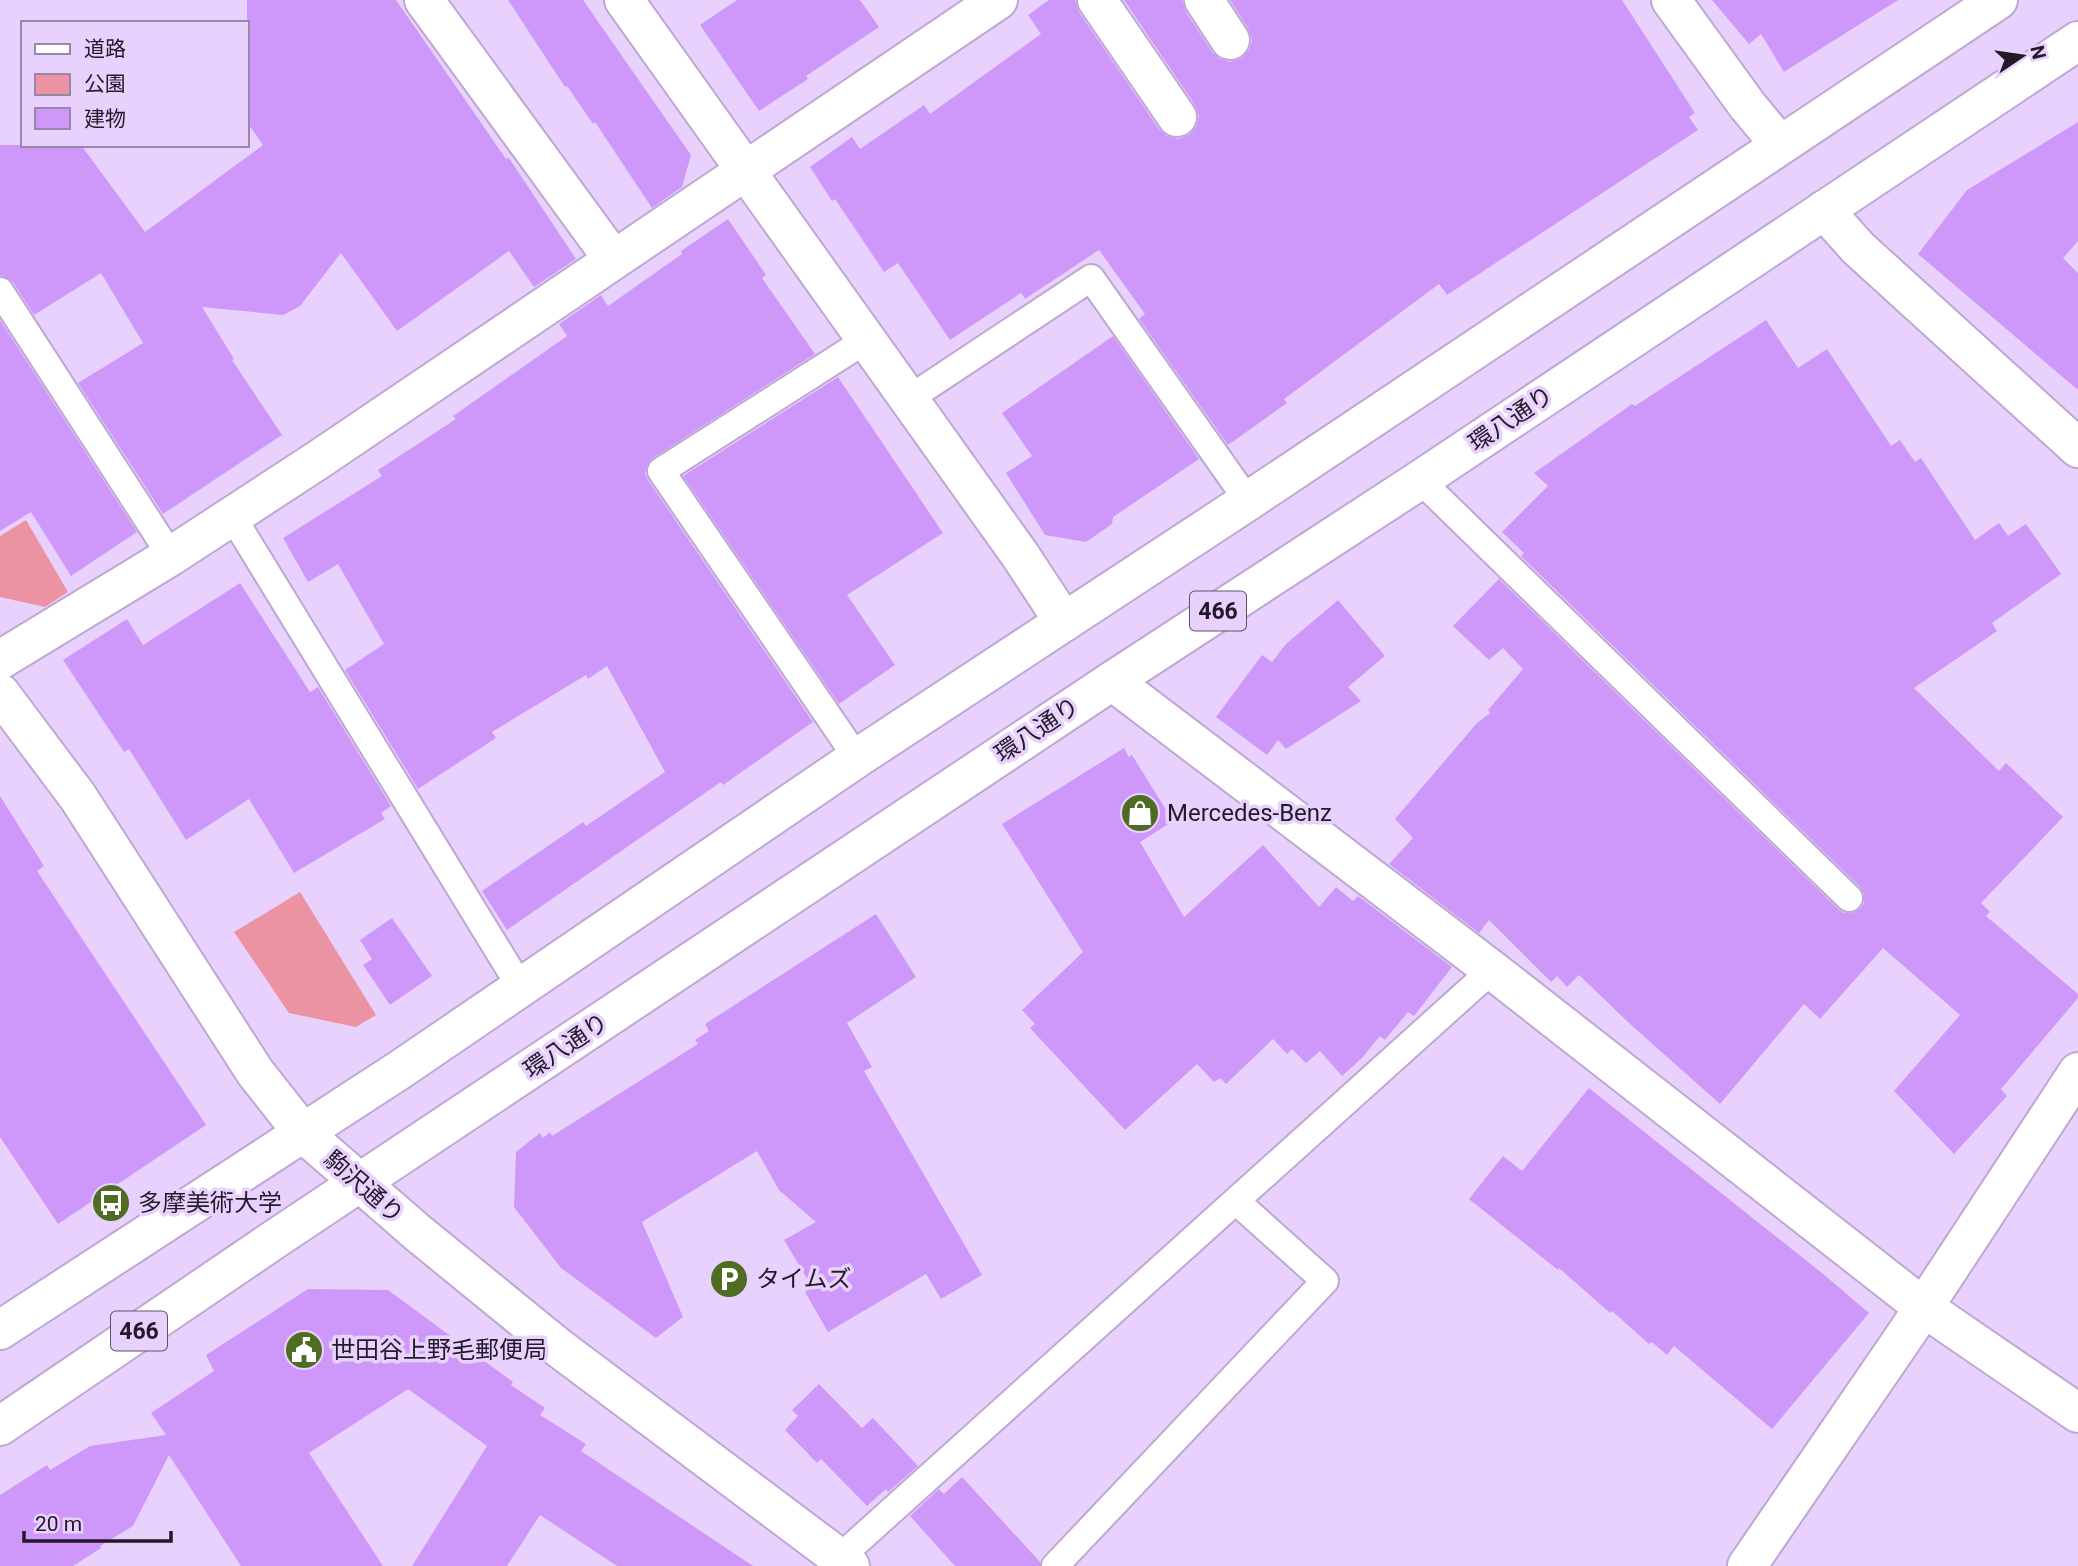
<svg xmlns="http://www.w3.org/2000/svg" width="2078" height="1566" viewBox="0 0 2078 1566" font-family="Roboto,'Noto Sans JP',sans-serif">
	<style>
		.green { fill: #eb93a2 }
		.building { fill: #ce98fa }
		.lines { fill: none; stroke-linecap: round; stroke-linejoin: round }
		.lane-casing { stroke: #bea7d2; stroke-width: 30 }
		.street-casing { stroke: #bea7d2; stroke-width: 42 }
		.secondary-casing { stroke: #bea7d2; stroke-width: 42 }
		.highway-casing { stroke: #bea7d2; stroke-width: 42 }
		.lane { stroke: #fff; stroke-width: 26 }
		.street { stroke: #fff; stroke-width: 38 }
		.secondary { stroke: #fff; stroke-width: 38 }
		.highway { stroke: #fff; stroke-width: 38 }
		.labels { text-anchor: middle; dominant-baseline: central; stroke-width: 7; stroke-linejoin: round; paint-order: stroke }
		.shield { fill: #e9d1fe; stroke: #5e5069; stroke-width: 2 }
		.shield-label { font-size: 23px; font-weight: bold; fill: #221929 }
		.street-label { font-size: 24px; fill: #221929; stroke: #e9d1fe }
		.poi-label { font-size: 24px; fill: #221929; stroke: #e9d1fe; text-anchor: start }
	</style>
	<rect width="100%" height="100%" fill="#e9d1fe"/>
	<path class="green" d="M26,520L68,592L45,607L0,597V536Z
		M300,892L376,1015L356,1027L289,1013L234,932Z"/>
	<path class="building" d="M247,0H396L506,159L509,158L576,259L534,287L509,251L397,331L341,253L300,306L283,315L202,307L234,359L232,360L282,435L163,514L78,383L143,343L101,273L34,315L13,282L0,275V145H81L145,232L263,145L247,122Z
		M508,0H583L691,155L682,187L652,208L595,122L593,124L567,86L565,87Z
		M737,0H860L879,27L806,76L808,79L759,111L700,25Z
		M1049,0H1075L1079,12L1159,129L1167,136L1178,139L1189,135L1196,127L1199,116L1195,105L1124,0H1182L1186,12L1212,52L1220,59L1230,62L1242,58L1249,50L1252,40L1248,28L1230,0H1622L1695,113L1689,117L1698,130L1447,295L1439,284L1284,399L1287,403L1228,445L1139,319L1145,314L1099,250L1025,299L1021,293L950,340L898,263L884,272L835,199L832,201L810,167L852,137L860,149L924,105L930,114L1041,34L1028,15Z
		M1712,0H1898L1784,72L1761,34L1749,44Z
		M2078,122V241L2063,258L2078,273V390L1918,254L1967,190Z
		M728,219L766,275L762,278L815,354L653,458L647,465L645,473L648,480L813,722L723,785L721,782L507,930L482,891L583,822L586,826L665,772L607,666L588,679L586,675L492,732L496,738L418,789L345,670L384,644L338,564L308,582L283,538L382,476L378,470L456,419L453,416L567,336L559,324L601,295L608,306L682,254L681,251Z
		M0,320L137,532L71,576L31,512L0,531Z
		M1766,320L1798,368L1827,349L1891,446L1900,440L1915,462L1921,458L1975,540L1999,523L2008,536L2026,524L2061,574L1992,623L1997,631L1914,688L1999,771L2006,763L2063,817L1981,903L1990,912L1986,916L2078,994V998L2001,1089L2007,1096L1954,1154L1894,1091L1960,1015L1883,948L1820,1019L1804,1004L1720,1104L1629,1023L1579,975L1567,987L1557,976L1551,982L1489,920L1479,933L1389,864L1413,838L1395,819L1477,723L1490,713L1488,710L1523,669L1503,648L1489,660L1453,626L1499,579L1838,909L1844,913H1853L1861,908L1864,903V894L1860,887L1521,556L1524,553L1502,532L1548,486L1534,473L1632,404L1635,406Z
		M1113,336L1199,459L1113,517L1112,524L1086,542L1045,535L1006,473L1032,456L1002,413Z
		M838,377L943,533L847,595L895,665L839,704L683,476Z
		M240,583L310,692L318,687L391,806L381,813L385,819L294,873L249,799L186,840L129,749L124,752L63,660L127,619L143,645Z
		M1338,600L1385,656L1348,687L1361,701L1286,749L1278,740L1267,755L1216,717L1262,655L1272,662L1286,644Z
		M1124,748L1129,757L1132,755L1173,821L1140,842L1184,917L1263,845L1319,907L1336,887L1353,901L1358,896L1452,967L1414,1016L1408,1012L1385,1040L1380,1036L1362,1058L1342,1076L1320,1051L1306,1063L1292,1049L1287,1054L1273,1039L1226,1084L1220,1078L1214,1082L1197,1064L1125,1130L1030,1028L1035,1024L1022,1010L1083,952L1002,824Z
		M0,796L44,866L37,871L206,1125L58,1224L0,1137Z
		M876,914L916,977L847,1023L872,1067L864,1071L982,1275L941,1299L926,1274L828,1332L805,1292L812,1287L784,1240L816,1222L779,1190L757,1151L642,1222L683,1317L656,1338L561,1268L514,1207L516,1152L540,1133L543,1138L550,1132L552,1136L698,1044L695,1040L709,1031L705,1024Z
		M392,918L432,976L390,1005L363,965L372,959L360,940Z
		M1589,1088L1822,1273L1869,1313L1772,1429L1674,1346L1667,1355L1652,1342L1649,1344L1612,1311L1610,1313L1559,1268L1558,1270L1469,1199L1503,1156L1522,1171Z
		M308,1289L388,1290L513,1382L511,1385L545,1408L540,1415L586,1444L581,1451L753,1566H617L540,1515L507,1566H412L487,1446L408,1389L309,1453L383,1566H241L169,1455L133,1526L100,1546L101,1548L73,1566H0V1495L47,1465L50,1470L90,1446L166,1435L151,1413L214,1371L206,1355Z
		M819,1384L862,1428L873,1418L918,1466L888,1492L886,1489L867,1506L821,1459L817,1463L785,1430L798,1416L792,1410Z
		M962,1477L1040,1562V1566H955L910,1516L939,1489L944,1494Z"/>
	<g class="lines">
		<defs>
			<path id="lane" d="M0,291L171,556
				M907,400L1091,278L1248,501
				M1420,480L1849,898
				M232,516L521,988
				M857,758L661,471L866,340
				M839,1558L1492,970
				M1055,1566L1325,1281L1237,1202"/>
			<path id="street" d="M424,0L613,259
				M624,0L1020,555L1064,622
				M1097,0L1177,117
				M1204,0L1230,40
				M1671,0L1747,105L1780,145
				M1824,210L1858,248L2078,448
				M0,660L171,556L318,460L998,0
				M1112,681L1492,970L1923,1307L2078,1413"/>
			<path id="secondary" d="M0,693L78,797L255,1072L303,1133L418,1233L559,1348L850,1566
				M1747,1566L1908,1331L2078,1072"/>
			<path id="highway" d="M0,1330L401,1069L857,758L1248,501L1998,0
				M0,1426L278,1237L1112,681L1420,480L2078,41"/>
		</defs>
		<use href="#lane" class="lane-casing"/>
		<use href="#street" class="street-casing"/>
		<use href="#secondary" class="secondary-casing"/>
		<use href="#highway" class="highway-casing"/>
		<use href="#lane" class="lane"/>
		<use href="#street" class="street"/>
		<use href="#secondary" class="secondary"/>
		<use href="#highway" class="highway"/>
	</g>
	<defs>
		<symbol id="shop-disc" viewBox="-11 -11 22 22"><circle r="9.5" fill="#4e6d22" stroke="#e9d1fe"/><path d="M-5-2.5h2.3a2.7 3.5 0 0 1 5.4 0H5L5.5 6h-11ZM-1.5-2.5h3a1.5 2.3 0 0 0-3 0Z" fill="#fff"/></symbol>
		<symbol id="bus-disc" viewBox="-11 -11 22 22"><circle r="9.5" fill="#4e6d22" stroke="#e9d1fe"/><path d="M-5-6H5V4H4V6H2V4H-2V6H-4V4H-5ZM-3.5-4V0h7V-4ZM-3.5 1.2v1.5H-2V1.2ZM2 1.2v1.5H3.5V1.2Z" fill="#fff"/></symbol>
		<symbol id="parking-disc" viewBox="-11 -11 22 22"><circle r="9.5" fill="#4e6d22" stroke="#e9d1fe"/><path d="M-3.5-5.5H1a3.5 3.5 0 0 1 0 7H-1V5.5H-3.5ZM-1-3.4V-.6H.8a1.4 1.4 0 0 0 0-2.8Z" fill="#fff"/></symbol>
		<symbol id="civic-disc" viewBox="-11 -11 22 22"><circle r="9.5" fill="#4e6d22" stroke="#e9d1fe"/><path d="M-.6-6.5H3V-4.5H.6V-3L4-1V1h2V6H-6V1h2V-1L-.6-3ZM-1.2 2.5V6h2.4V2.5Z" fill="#fff"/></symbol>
	</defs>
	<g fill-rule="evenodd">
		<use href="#shop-disc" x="1118" y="791" width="44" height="44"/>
		<use href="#bus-disc" x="89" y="1181" width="44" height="44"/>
		<use href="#parking-disc" x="707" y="1257" width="44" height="44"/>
		<use href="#civic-disc" x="282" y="1328" width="44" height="44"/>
	</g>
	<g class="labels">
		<g class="shield">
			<rect x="1190" y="591.5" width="56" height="39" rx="5"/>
			<rect x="111" y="1311.5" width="56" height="39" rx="5"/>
		</g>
		<g class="shield-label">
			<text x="1218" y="611">466</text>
			<text x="139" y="1331">466</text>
		</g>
		<g class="street-label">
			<text transform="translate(1511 419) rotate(-34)">環八通り</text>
			<text transform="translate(1037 730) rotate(-34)">環八通り</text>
			<text transform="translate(566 1046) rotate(-34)">環八通り</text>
			<text transform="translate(364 1187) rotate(41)">駒沢通り</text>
		</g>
		<g class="poi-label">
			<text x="1167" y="813">Mercedes-Benz</text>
			<text x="138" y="1203">多摩美術大学</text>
			<text x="756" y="1279">タイムズ</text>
			<text x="331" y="1350">世田谷上野毛郵便局</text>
		</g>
	</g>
	<rect x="21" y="21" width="228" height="126" fill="#e9d1fe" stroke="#9987a9" stroke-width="2"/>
	<rect x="35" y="44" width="35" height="10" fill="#ffffff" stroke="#9987a9" stroke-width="2"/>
	<text x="84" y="56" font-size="21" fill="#221929">道路</text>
	<rect x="35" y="74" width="35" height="21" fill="#eb93a2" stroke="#9987a9" stroke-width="2"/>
	<text x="84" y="91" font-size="21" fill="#221929">公園</text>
	<rect x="35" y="108" width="35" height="21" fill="#ce98fa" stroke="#9987a9" stroke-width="2"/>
	<text x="84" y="126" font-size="21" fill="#221929">建物</text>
	<g transform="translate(2022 56) rotate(77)" stroke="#e9d1fe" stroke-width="5" paint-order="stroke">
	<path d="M0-5L12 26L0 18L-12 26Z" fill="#221929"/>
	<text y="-10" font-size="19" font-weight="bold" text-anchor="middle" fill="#221929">N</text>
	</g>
	<path d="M24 1531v10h147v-10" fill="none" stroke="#221929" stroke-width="3.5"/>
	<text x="35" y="1531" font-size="21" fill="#221929" stroke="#e9d1fe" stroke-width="5" paint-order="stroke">20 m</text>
</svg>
